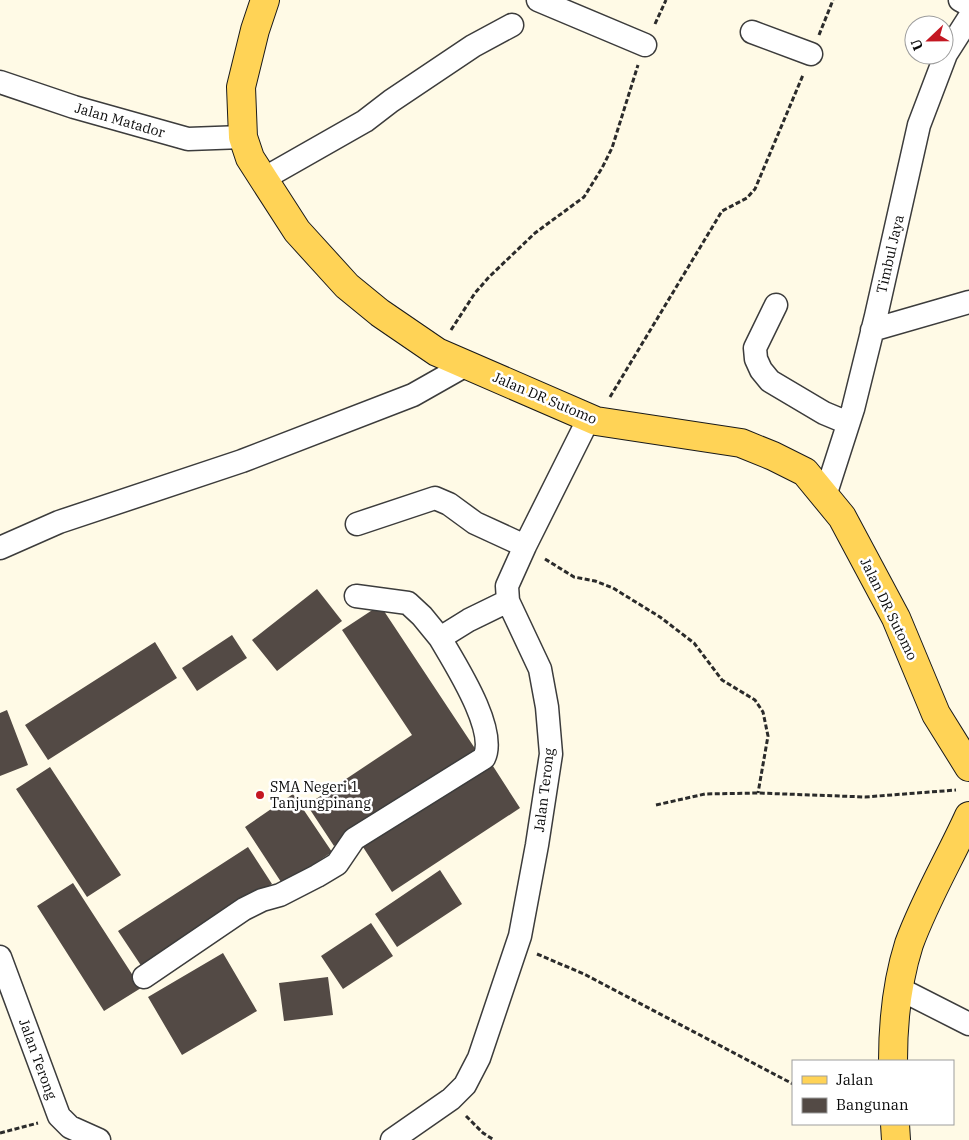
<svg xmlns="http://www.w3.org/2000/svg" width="969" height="1140" viewBox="0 0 969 1140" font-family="'IBM Plex Serif',serif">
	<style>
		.building { fill: #534a45 }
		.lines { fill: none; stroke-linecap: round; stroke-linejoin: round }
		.minor-casing { stroke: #3c3c3c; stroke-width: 25 }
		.major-casing { stroke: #1a1a1a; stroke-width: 30 }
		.path { stroke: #2b2b2b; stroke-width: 3; stroke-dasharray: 5 2.5; stroke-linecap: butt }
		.minor { stroke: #fff; stroke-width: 22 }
		.major { stroke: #ffd356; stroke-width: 28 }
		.poi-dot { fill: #c41722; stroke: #fff; stroke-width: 2 }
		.labels { text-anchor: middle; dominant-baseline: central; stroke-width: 5; stroke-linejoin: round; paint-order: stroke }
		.street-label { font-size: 14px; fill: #090909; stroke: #fff }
		.poi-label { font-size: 14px; fill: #090909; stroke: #fff; text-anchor: start }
	</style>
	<rect width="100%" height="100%" fill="#fffae6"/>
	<path class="building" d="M317,589L342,621L277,671L252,640Z
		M380,605L476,750L334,846L307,805L412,735L342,630Z
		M232,635L247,658L197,691L182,668Z
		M155,642L177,678L48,760L25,725Z
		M7,710L28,765L0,776V713Z
		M491,763L520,808L392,892L363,847Z
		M50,767L121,875L87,897L16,789Z
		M293,794L332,852L283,885L245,827Z
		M248,847L272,884L142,967L118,931Z
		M440,870L462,904L397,947L375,914Z
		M73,883L141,988L104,1011L37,906Z
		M371,923L393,956L343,989L321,956Z
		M223,953L257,1011L182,1055L148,997Z
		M328,977L333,1015L284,1021L279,983Z"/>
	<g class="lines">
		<defs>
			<path id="minor" d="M538,0L645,45
				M960,0L969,5
				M752,32L811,54
				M0,82L74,107L188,139L243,137
				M263,179L365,121L391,101L473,46L512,25
				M776,305L755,348L756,359L761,370L770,381L824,413L848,423
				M872,330L969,302
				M825,496L853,409L876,316L919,125L946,54L969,18
				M357,524L435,498L449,504L475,523L525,546
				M0,548L59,522L242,461L413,395L466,365
				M356,596L408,603L422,616L440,638
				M0,957L59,1116L70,1127L99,1140
				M144,977L244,909L262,900L280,895L317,876L337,864L354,839L484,758C498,730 455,664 440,638L469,620L508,601
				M898,988L969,1024
				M392,1140L451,1099L465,1085L479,1058L520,936L537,845L551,754L547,707L540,669L508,601L507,586L525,546L589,418"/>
			<path id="major" d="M265,0L255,30L241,87L243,137L250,158L297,231L347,286L380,313L437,352L596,421L741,443L773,456L805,472L842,517L896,618L936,714L969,767
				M893,1061C893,1022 897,982 909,944C925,900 950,858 969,816
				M895,1124L896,1140"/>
		</defs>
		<use href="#minor" class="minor-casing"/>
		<use href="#major" class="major-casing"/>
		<path class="path" d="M655,24L666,0
			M819,35L833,0
			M451,330L475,293L489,277L535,233L584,197L602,168L612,148L638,65
			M610,397L722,211L747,198L755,189L803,75
			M545,559L574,577L595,581L613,588L660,617L694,643L722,680L755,700L763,712L768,736L758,793
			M656,805L705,794L758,793L865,797L956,790
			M537,954L584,974L793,1084
			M466,1116L483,1133L494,1140
			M0,1133L38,1123"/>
		<use href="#minor" class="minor"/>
		<use href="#major" class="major"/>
	</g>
	<circle class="poi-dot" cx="260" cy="795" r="5"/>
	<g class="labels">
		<g class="street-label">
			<text transform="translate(120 120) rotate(16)">Jalan Matador</text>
			<text transform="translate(890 254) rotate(-77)">Timbul Jaya</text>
			<text transform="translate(545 398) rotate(23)">Jalan DR Sutomo</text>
			<text transform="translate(889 609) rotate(64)">Jalan DR Sutomo</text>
			<text transform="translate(544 790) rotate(-83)">Jalan Terong</text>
			<text transform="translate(38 1059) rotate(70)">Jalan Terong</text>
		</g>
		<g class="poi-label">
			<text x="270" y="787">SMA Negeri 1<tspan x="270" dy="16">Tanjungpinang</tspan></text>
		</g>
	</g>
	<rect x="792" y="1060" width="162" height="65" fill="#ffffff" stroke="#9d9d9d"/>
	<rect x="802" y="1076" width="25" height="8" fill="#ffd356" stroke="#9d9d9d"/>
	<text x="836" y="1085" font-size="15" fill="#090909">Jalan</text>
	<rect x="802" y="1098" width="25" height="15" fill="#534a45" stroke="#9d9d9d"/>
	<text x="836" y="1110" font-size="15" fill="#090909">Bangunan</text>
	<g transform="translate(929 40) rotate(248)"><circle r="24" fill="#ffffff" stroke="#9d9d9d"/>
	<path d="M0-4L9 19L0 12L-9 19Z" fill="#c41722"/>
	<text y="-8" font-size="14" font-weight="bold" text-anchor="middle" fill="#090909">U</text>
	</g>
</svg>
